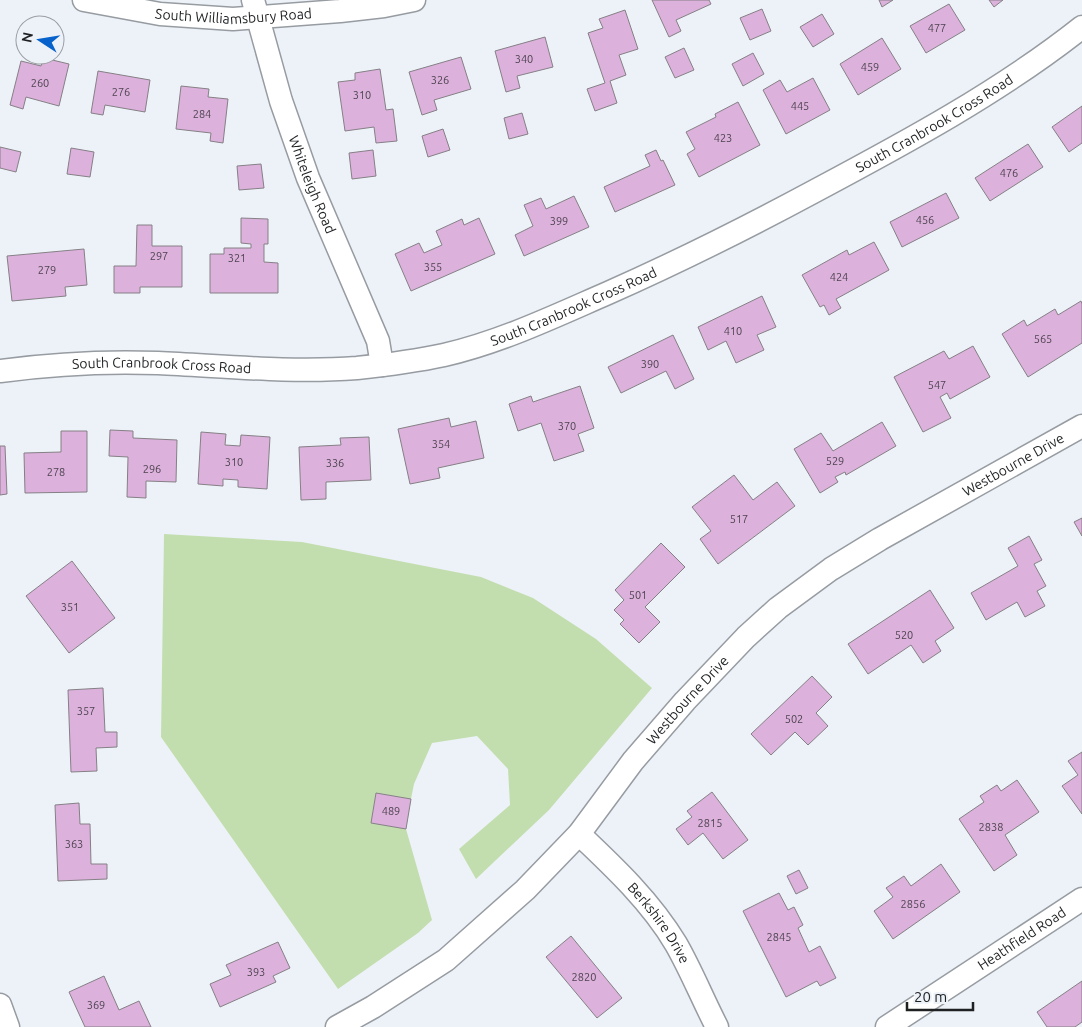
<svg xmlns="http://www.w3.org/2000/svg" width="1082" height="1027" viewBox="0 0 1082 1027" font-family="Ubuntu,sans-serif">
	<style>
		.green { fill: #c3deae }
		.building { fill: #dcb1dc; stroke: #858085 }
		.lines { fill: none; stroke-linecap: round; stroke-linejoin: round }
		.minor-casing { stroke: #979ca2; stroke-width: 25 }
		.minor { stroke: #fff; stroke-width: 22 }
		.labels { text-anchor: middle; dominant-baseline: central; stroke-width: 5; stroke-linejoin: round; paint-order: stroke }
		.number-label { font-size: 11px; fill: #4e4450 }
		.street-label { font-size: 14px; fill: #1e2022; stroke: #edf2f9 }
	</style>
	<rect width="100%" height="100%" fill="#edf2f9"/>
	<path class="green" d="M164,534L302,542L481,577L533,598L596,639L652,688L549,810L476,879L459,849L510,805L508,769L477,736L432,743L414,784L411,799L376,793L371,823L406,829L432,920L418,933L338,989L161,737Z"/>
	<path class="building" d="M652,0H709L711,4L676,20L681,31L669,37Z
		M879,0H893L882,7Z
		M989,0H1003L994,7Z
		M949,4L965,30L926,53L910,26Z
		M762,9L771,31L750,40L740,18Z
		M625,10L638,49L619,55L626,75L610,81L617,103L595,111L587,89L605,83L588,33L603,28L599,19Z
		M822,14L834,34L813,47L800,27Z
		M545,37L553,67L517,76L520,88L506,92L495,51Z
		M882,38L901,69L858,95L840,64Z
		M684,48L694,70L675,78L665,57Z
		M753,53L764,74L743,86L732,64Z
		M461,57L471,89L434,100L437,110L422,115L409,72Z
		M44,58L69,64L59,106L26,97L23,109L10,105L21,61L41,66Z
		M380,69L386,110L393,109L397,141L376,143L374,127L345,131L338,82L355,80V73Z
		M98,71L150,80L145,112L105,105L103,115L91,113Z
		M813,78L830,110L786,134L763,90L780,80L787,92Z
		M181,86L209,89L208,97L228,99L223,143L210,141L211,133L176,129Z
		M738,102L760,145L699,177L687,154L695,149L686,132L716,117L715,114Z
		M1082,106V143L1069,152L1052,127Z
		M522,113L528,134L509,139L504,118Z
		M443,129L450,150L428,157L422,136Z
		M1028,144L1043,167L990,201L975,178Z
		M0,147L21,152L16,172L0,168Z
		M71,148L94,152L90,177L67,174Z
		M373,150L376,176L352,179L349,153Z
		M656,150L661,161L663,160L675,185L615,212L604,187L650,166L645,155Z
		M261,164L264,188L239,190L237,166Z
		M946,193L959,218L902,247L890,222Z
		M574,196L589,227L524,256L515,235L533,226L524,205L541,198L546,209Z
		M241,218L268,219V244H264V262L278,263V293H210V254H224V248H251V244L241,243Z
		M479,218L495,254L411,291L395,254L419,243L424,253L442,245L436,231L462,219L464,225Z
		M137,225H152V246H182V287H140V293H114V266H136Z
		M874,242L889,270L836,299L841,308L829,315L824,305L820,307L802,275L847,250L849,255Z
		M84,249L87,285L65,287L66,296L12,301L7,256Z
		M762,296L776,327L757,335L764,350L736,363L726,341L708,350L698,327Z
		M1081,301L1082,304V343L1028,377L1002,334L1024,320L1027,326L1055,309L1058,315Z
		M673,335L694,379L675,389L666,371L621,393L608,367Z
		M973,346L990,377L950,399L947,393L940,397L951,418L923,432L894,377L944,351L949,359Z
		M580,386L594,428L578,434L584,451L554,461L541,423L518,431L509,404L531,396L533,402Z
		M449,418L451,427L476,421L484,458L438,468L440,478L410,484L398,429Z
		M882,422L896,446L846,475L845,472L835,477L838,482L820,493L794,449L821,433L833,451Z
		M110,430L133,431V438L177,440L176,482L146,481V498L127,497L128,457L109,456Z
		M61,431H87V492L25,493L24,453L61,452Z
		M201,432L226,434L225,445L240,446L241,435L270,437L267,489L238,487V480L223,479V486L198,484Z
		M369,437L371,480L326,482V499L301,500L299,447L341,445L340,438Z
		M0,446H5L7,494L0,495Z
		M734,475L753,500L777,482L795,506L718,564L700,539L711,531L692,507Z
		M1082,518V536L1074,522Z
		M1029,536L1042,560L1034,564L1046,586L1037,591L1045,606L1025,617L1017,602L986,620L971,593L1018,566L1008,548Z
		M661,543L685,567L645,607L660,622L639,643L620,624L624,620L614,610L624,600L615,590Z
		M72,561L115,618L69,653L26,596Z
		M930,590L954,628L935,641L941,651L923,663L911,645L868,674L848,644Z
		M812,676L832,697L816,713L828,726L808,745L795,732L771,755L751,734Z
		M103,688L105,732H117V747L96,748L97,771L71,772L68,690Z
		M1082,752V814L1062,786L1078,775L1068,761Z
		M1017,780L1039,812L1005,835L1017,855L994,871L959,819L984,802L980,796L997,785L1001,791Z
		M712,792L748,840L723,859L703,833L688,845L676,829L692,817L687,811Z
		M376,793L411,799L406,829L371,823Z
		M79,803L80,824H90L91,864H107V879L58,881L55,805Z
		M941,864L960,892L893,939L874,911L893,897L886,888L904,876L911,886Z
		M799,870L808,888L796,894L787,876Z
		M779,893L788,910L794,907L803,925L798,928L809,952L820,946L836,978L820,986L817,981L786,997L743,911Z
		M571,936L622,998L597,1018L546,957Z
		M278,942L290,968L273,976L276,982L220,1007L210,984L231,975L226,965Z
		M104,976L119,1010L139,1001L151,1027H85L69,992Z
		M1082,981V1022L1075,1027H1047L1037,1012Z"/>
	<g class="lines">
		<defs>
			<g id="minor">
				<path id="s1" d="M84,0L160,14L233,19L340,11L384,6L414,0"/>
				<path id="s2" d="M253,0L281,101L308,178L378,341L382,365"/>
				<path id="s3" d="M0,371C52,364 105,361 158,363C224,366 291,373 357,368C385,365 416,361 444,355C501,342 555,316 608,293C678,262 746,228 813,192C905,143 1000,92 1082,27"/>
				<path id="s4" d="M579,834C614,867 651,902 676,944C691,970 703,1000 717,1027"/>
				<path d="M0,1005L8,1027"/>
				<path id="s5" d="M337,1027L373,1007L446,960L525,890L579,834L633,761L685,701L746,637L778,608L831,569L880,539L1082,426"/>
				<path id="s6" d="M887,1027L1082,899"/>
			</g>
		</defs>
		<use href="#minor" class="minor-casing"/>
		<use href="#minor" class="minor"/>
	</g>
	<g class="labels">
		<g class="number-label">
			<text x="937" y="28">477</text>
			<text x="524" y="59">340</text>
			<text x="870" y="67">459</text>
			<text x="440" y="80">326</text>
			<text x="40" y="83">260</text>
			<text x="121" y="92">276</text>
			<text x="362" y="95">310</text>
			<text x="800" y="106">445</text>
			<text x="202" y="114">284</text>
			<text x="723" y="138">423</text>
			<text x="1009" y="173">476</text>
			<text x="925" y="220">456</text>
			<text x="559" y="221">399</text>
			<text x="159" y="256">297</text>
			<text x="237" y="258">321</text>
			<text x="433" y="267">355</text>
			<text x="47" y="270">279</text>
			<text x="839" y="277">424</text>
			<text x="733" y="331">410</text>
			<text x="1043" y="339">565</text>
			<text x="650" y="364">390</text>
			<text x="937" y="385">547</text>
			<text x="567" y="426">370</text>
			<text x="441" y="444">354</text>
			<text x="835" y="461">529</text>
			<text x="234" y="462">310</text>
			<text x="335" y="463">336</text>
			<text x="152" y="469">296</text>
			<text x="56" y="472">278</text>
			<text x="739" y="519">517</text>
			<text x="638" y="595">501</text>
			<text x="70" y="607">351</text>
			<text x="904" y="635">520</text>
			<text x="86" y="711">357</text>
			<text x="794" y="719">502</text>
			<text x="391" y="811">489</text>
			<text x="710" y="823">2815</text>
			<text x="991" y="827">2838</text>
			<text x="74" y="844">363</text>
			<text x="913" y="904">2856</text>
			<text x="779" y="937">2845</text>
			<text x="256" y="972">393</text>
			<text x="584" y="977">2820</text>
			<text x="96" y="1005">369</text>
		</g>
		<g class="street-label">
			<text stroke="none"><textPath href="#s1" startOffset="151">South Williamsbury Road</textPath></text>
			<text stroke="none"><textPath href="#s3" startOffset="989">South Cranbrook Cross Road</textPath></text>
			<text stroke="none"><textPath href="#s2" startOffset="194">Whiteleigh Road</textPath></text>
			<text stroke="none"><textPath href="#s3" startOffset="584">South Cranbrook Cross Road</textPath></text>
			<text stroke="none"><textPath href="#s3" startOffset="162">South Cranbrook Cross Road</textPath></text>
			<text stroke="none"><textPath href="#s5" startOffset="889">Westbourne Drive</textPath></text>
			<text stroke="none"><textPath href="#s5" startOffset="484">Westbourne Drive</textPath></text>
			<text stroke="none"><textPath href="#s4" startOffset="120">Berkshire Drive</textPath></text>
			<text stroke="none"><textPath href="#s6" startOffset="161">Heathfield Road</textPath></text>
		</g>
	</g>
	<g transform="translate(40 40) rotate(282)"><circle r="24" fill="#edf2f9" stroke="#9a9ea3"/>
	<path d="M0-4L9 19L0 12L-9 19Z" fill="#0762cb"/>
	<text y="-8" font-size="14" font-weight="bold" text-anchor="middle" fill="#1e2022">N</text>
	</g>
	<path d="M907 1002v8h66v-8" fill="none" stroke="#1e2022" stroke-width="2.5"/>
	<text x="914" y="1002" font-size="15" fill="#1e2022" stroke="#edf2f9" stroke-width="4" paint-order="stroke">20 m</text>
</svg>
